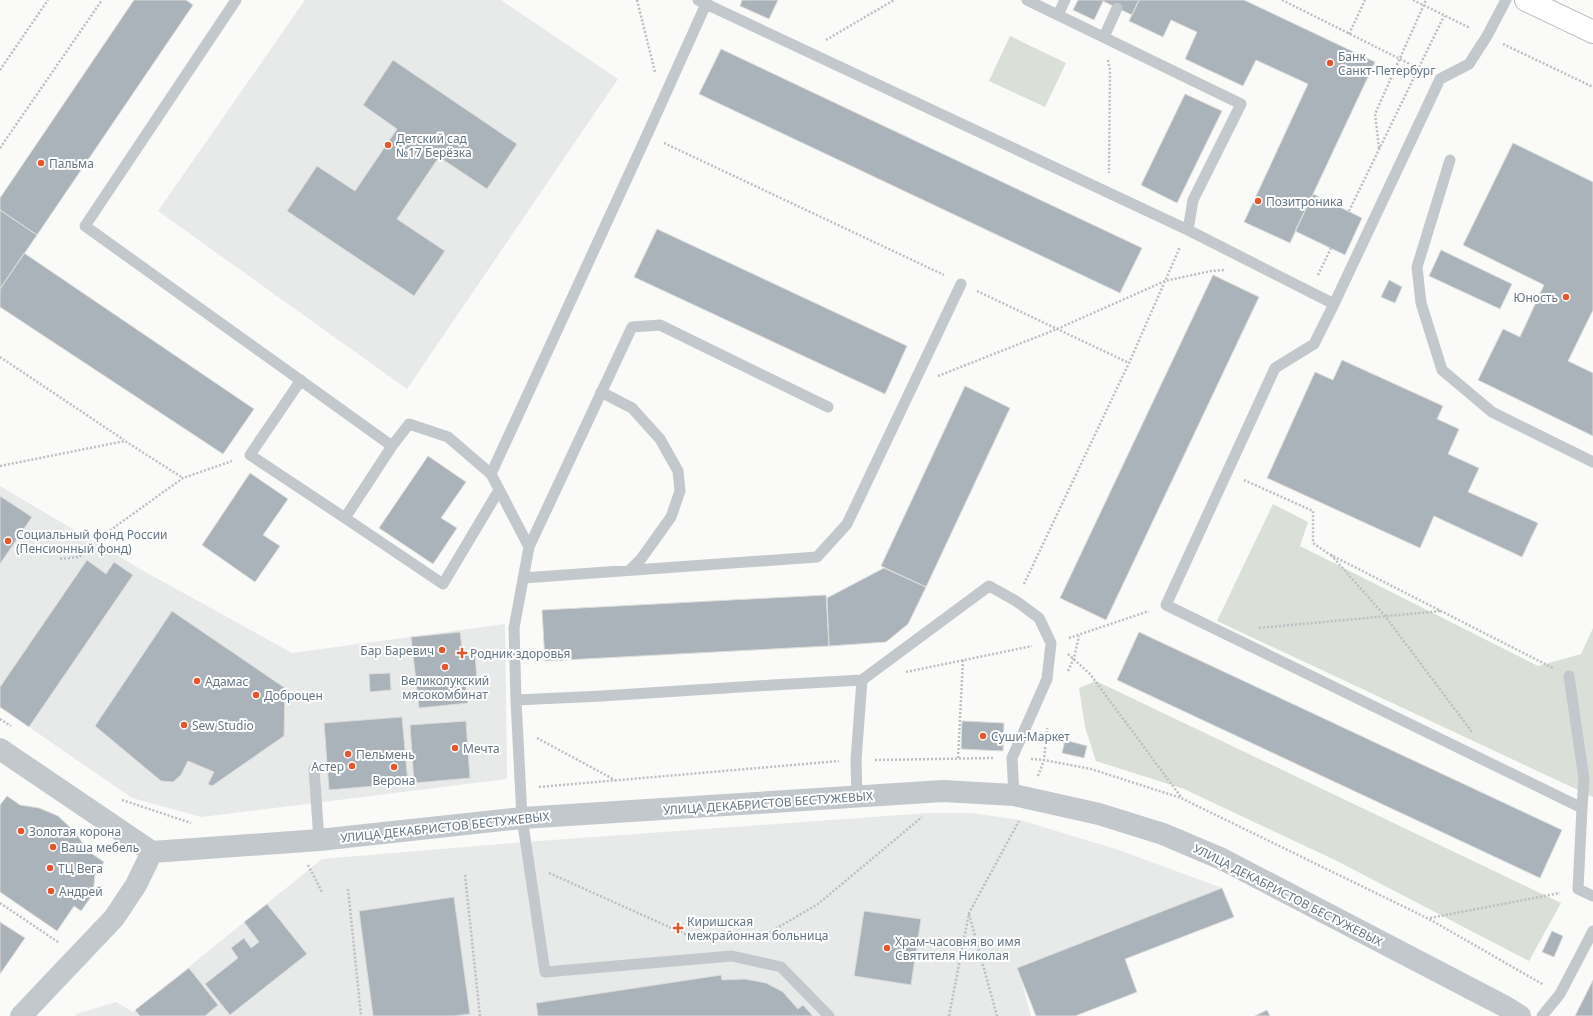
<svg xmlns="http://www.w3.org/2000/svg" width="1593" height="1016" viewBox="0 0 1593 1016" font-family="'Noto Sans',sans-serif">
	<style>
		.built { fill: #e8e9e9 }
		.green { fill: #dadfd7 }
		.building { fill: #aab3b9; stroke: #dcdcda }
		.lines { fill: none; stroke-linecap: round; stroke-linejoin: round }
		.secondary-casing { stroke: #b3babf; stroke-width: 24 }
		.path { stroke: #bbbfc2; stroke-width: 2.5; stroke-dasharray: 2 2; stroke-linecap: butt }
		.lane { stroke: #c3c8cc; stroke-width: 11 }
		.street { stroke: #c3c8cc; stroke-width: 22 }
		.secondary { stroke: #fff; stroke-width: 22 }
		.poi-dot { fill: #e4572e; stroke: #fff; stroke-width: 1.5 }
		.labels { text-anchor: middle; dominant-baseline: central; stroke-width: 4; stroke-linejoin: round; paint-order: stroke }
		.poi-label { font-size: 12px; fill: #657683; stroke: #fff; text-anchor: start }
		.street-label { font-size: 12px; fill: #657683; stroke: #fff }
	</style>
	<rect width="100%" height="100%" fill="#fafaf8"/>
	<path class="built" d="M305,0H501L618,79L407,389L158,211Z
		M0,486L140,569L292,653L505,624L507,779L201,817L132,798L0,707Z
		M928,813H972L1020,820L1119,850L1222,888L1018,968L1031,1016H76V1014L116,1002L133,1012L322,859L525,842Z"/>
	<path class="green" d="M1010,36L1066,63L1045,107L989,81Z
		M1273,504L1308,522L1300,546L1538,666L1581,654L1593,628V797L1217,621Z
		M1096,681L1561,903L1529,961L1337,861L1184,789L1096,761L1085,727L1079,688Z"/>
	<path class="building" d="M134,0H186L193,5L37,235L0,210V198Z
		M742,0H778L769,19L740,6Z
		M1078,0H1139L1132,15L1103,1L1094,20L1073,10Z
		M1139,0H1244L1375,62L1290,243L1244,222L1308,84L1256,60L1243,86L1185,59L1197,32L1171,20L1163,37L1129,21Z
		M721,49L1142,248L1120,293L699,94Z
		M393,60L517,144L487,189L439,157L397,219L445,251L414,296L287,211L317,166L355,191L397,129L363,105Z
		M1185,94L1222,111L1177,203L1141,185Z
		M1513,143L1593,182V310L1568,361L1593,373V436L1478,380L1503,329L1520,337L1544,285L1463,245Z
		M1313,194L1362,218L1345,255L1295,231Z
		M0,210L37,235L0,289Z
		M657,229L907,346L885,394L634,277Z
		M1441,250L1512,284L1500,309L1429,276Z
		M24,253L254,409L223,454L0,307V289Z
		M1213,275L1259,297L1106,620L1060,598Z
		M1389,280L1402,287L1395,303L1381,297Z
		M1342,360L1443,406L1437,419L1459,429L1448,454L1479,468L1468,492L1538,523L1522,557L1434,516L1420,548L1267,478L1315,372L1333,380Z
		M965,386L1010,408L926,587L881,566Z
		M428,456L466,482L441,518L457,528L433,564L379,528Z
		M250,473L288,499L263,535L280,546L255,582L202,545Z
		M0,496L32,517L0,564Z
		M87,560L106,574L114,562L133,575L29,727L0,707V687Z
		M884,568L926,587L908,624L886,642L829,646L827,598Z
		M826,595L829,646L545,661L542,610Z
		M172,611L285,688L284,736L212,786L208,784L214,772L188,761L181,775L173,782L161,781L95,726Z
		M460,632L463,655L475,654L477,679L465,681L468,703L419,708L411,637Z
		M1139,632L1562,830L1540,878L1117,680Z
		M390,673L391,690L370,692L369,674Z
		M402,717L408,783L329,790L324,723Z
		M466,721L470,778L414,783L410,725Z
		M962,721L1004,723L1003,751L961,749Z
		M1065,740L1087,746L1084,758L1062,753Z
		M7,796L20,805L39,808L58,816L75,832L88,851L104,862L95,875L93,894L81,911L74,906L57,931L0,892V805Z
		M1222,888L1234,917L1125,959L1137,992L1075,1016H1036L1017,968Z
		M454,897L470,1014L454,1016H373L359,911Z
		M267,904L307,954L230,1015L205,984L238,958L231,948L244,938L251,948L259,942L244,922Z
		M864,911L921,919L911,985L854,976Z
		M0,922L25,938L0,974Z
		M1552,931L1563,936L1554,957L1542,952Z
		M189,968L218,1005L205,1016H140L135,1010Z
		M721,975L722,980L745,979L766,983L783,992L798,1009L803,1005L813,1016H538L536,1003Z
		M1593,980V1016H1575Z
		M1267,1010L1270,1016H1255Z"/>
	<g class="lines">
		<defs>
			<path id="secondary" d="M1526,0L1593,32"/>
		</defs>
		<use href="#secondary" class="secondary-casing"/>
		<path class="path" d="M637,0L655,72
			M1282,0L1424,71
			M1413,0L1470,28
			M1349,34L1365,0
			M826,40L894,0
			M1503,44L1593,87
			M1108,60L1110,70L1109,173
			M0,70L48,0
			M664,143L944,275
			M0,148L102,0
			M1379,148L1375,114L1426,0
			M1349,211L1444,16
			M1318,275L1331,248
			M977,291L1129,363
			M0,357L124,440
			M938,376L1057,329L1165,281L1211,271L1225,270
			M0,466L125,441L183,478
			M1244,480L1313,511V543L1329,554L1553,668
			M1331,555L1385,616L1472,732
			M60,559L79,557L116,526L183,478L232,461
			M1024,584L1129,363L1180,247
			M1259,628L1441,611
			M1069,638L1149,611
			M1068,654L1090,674L1181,797
			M1068,671L1074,658L1079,636
			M906,672L1032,646
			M0,719L11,726
			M537,738L615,780
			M958,758L963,660
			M1031,759L1044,760L1091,769L1181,798L1429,919L1544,985
			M875,760L994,758
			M1038,776L1044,760L1047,728
			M539,787L839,761
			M122,800L191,823
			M308,865L322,892
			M549,873L696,939
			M465,875L480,1016
			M348,889L361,1016
			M0,903L58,942
			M969,914L997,1016
			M1430,918L1560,893
			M755,941L818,904L922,817
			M949,1016L969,913L1019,821"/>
		<path class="lane" d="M236,0L85,226L392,446L409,424L448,437L491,474L647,135L706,4L698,0
			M707,0L706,4L1188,230
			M1027,0L1241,104L1193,200L1188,230L1334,304L1440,79L1469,64L1487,36L1506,0
			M1058,15L1065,0
			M1104,37L1117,8
			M1450,160L1417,267L1421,303L1442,370L1492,412L1593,462
			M1334,304L1314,344L1275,368L1166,605L1582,808L1578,889L1593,896
			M301,380L250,455L345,518L392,446
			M601,392L632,408L660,439L678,471L680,491L671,517L641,559L630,570
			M828,407L660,325L632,327L529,547L514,628L516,700L522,818L545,972L732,956L781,967L829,1016
			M491,474L529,547
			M345,518L443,584L499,490
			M523,578L817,557L847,524L961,284
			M1569,676L1584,779L1582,808
			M516,700L602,696L773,685L862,680L989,586L1016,601L1039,618L1051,643L1047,679L1012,758L1014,795
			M314,769L319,840
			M857,798L856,760L862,680
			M1542,1016L1560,994L1593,931"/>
		<path class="street" d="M0,749L152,852L319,840L522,818L943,791L1014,795L1099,814L1163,834L1222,859L1506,1007L1520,1016
			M21,1016L114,918L136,885L152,852"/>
		<use href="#secondary" class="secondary"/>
	</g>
	<g class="poi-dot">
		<circle cx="1330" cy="63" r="4"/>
		<circle cx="388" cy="145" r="4"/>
		<circle cx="41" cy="163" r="4"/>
		<circle cx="1258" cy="201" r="4"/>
		<circle cx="1566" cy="297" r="4"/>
		<circle cx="8" cy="541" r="4"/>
		<circle cx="442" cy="650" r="4"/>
		<path d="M460 647h4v4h4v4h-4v4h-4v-4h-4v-4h4z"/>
		<circle cx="445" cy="667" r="4"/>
		<circle cx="197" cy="681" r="4"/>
		<circle cx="256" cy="695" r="4"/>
		<circle cx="184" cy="725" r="4"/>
		<circle cx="983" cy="736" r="4"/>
		<circle cx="455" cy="748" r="4"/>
		<circle cx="348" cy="754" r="4"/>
		<circle cx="352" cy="766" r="4"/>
		<circle cx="394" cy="767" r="4"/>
		<circle cx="21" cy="831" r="4"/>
		<circle cx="53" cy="847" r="4"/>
		<circle cx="50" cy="868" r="4"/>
		<circle cx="51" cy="891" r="4"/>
		<path d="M676 922h4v4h4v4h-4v4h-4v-4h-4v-4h4z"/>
		<circle cx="887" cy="948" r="4"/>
	</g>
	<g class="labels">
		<g class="poi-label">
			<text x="1338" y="56">Банк<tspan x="1338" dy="14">Санкт-Петербург</tspan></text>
			<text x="396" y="138">Детский сад<tspan x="396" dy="14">№17 Берёзка</tspan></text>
			<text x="49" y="163">Пальма</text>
			<text x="1266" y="201">Позитроника</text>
			<text x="1558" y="297" text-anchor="end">Юность</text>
			<text x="16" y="534">Социальный фонд России<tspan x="16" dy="14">(Пенсионный фонд)</tspan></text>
			<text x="434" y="650" text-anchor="end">Бар Баревич</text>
			<text x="470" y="653">Родник здоровья</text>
			<text x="445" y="680" text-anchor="middle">Великолукский<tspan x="445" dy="14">мясокомбинат</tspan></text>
			<text x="205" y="681">Адамас</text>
			<text x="264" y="695">Доброцен</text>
			<text x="192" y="725">Sew Studio</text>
			<text x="991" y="736">Суши-Маркет</text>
			<text x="463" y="748">Мечта</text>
			<text x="356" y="754">Пельмень</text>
			<text x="344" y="766" text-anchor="end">Астер</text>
			<text x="394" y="780" text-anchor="middle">Верона</text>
			<text x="29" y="831">Золотая корона</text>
			<text x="61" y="847">Ваша мебель</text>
			<text x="58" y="868">ТЦ Вега</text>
			<text x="59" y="891">Андрей</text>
			<text x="687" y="921">Киришская<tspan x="687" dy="14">межрайонная больница</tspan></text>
			<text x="895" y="941">Храм-часовня во имя<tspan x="895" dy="14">Святителя Николая</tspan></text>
		</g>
		<g class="street-label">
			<text transform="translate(768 803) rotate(-4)">УЛИЦА ДЕКАБРИСТОВ БЕСТУЖЕВЫХ</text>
			<text transform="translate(445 827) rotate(-6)">УЛИЦА ДЕКАБРИСТОВ БЕСТУЖЕВЫХ</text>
			<text transform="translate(1288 895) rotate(27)">УЛИЦА ДЕКАБРИСТОВ БЕСТУЖЕВЫХ</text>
		</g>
	</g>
</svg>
